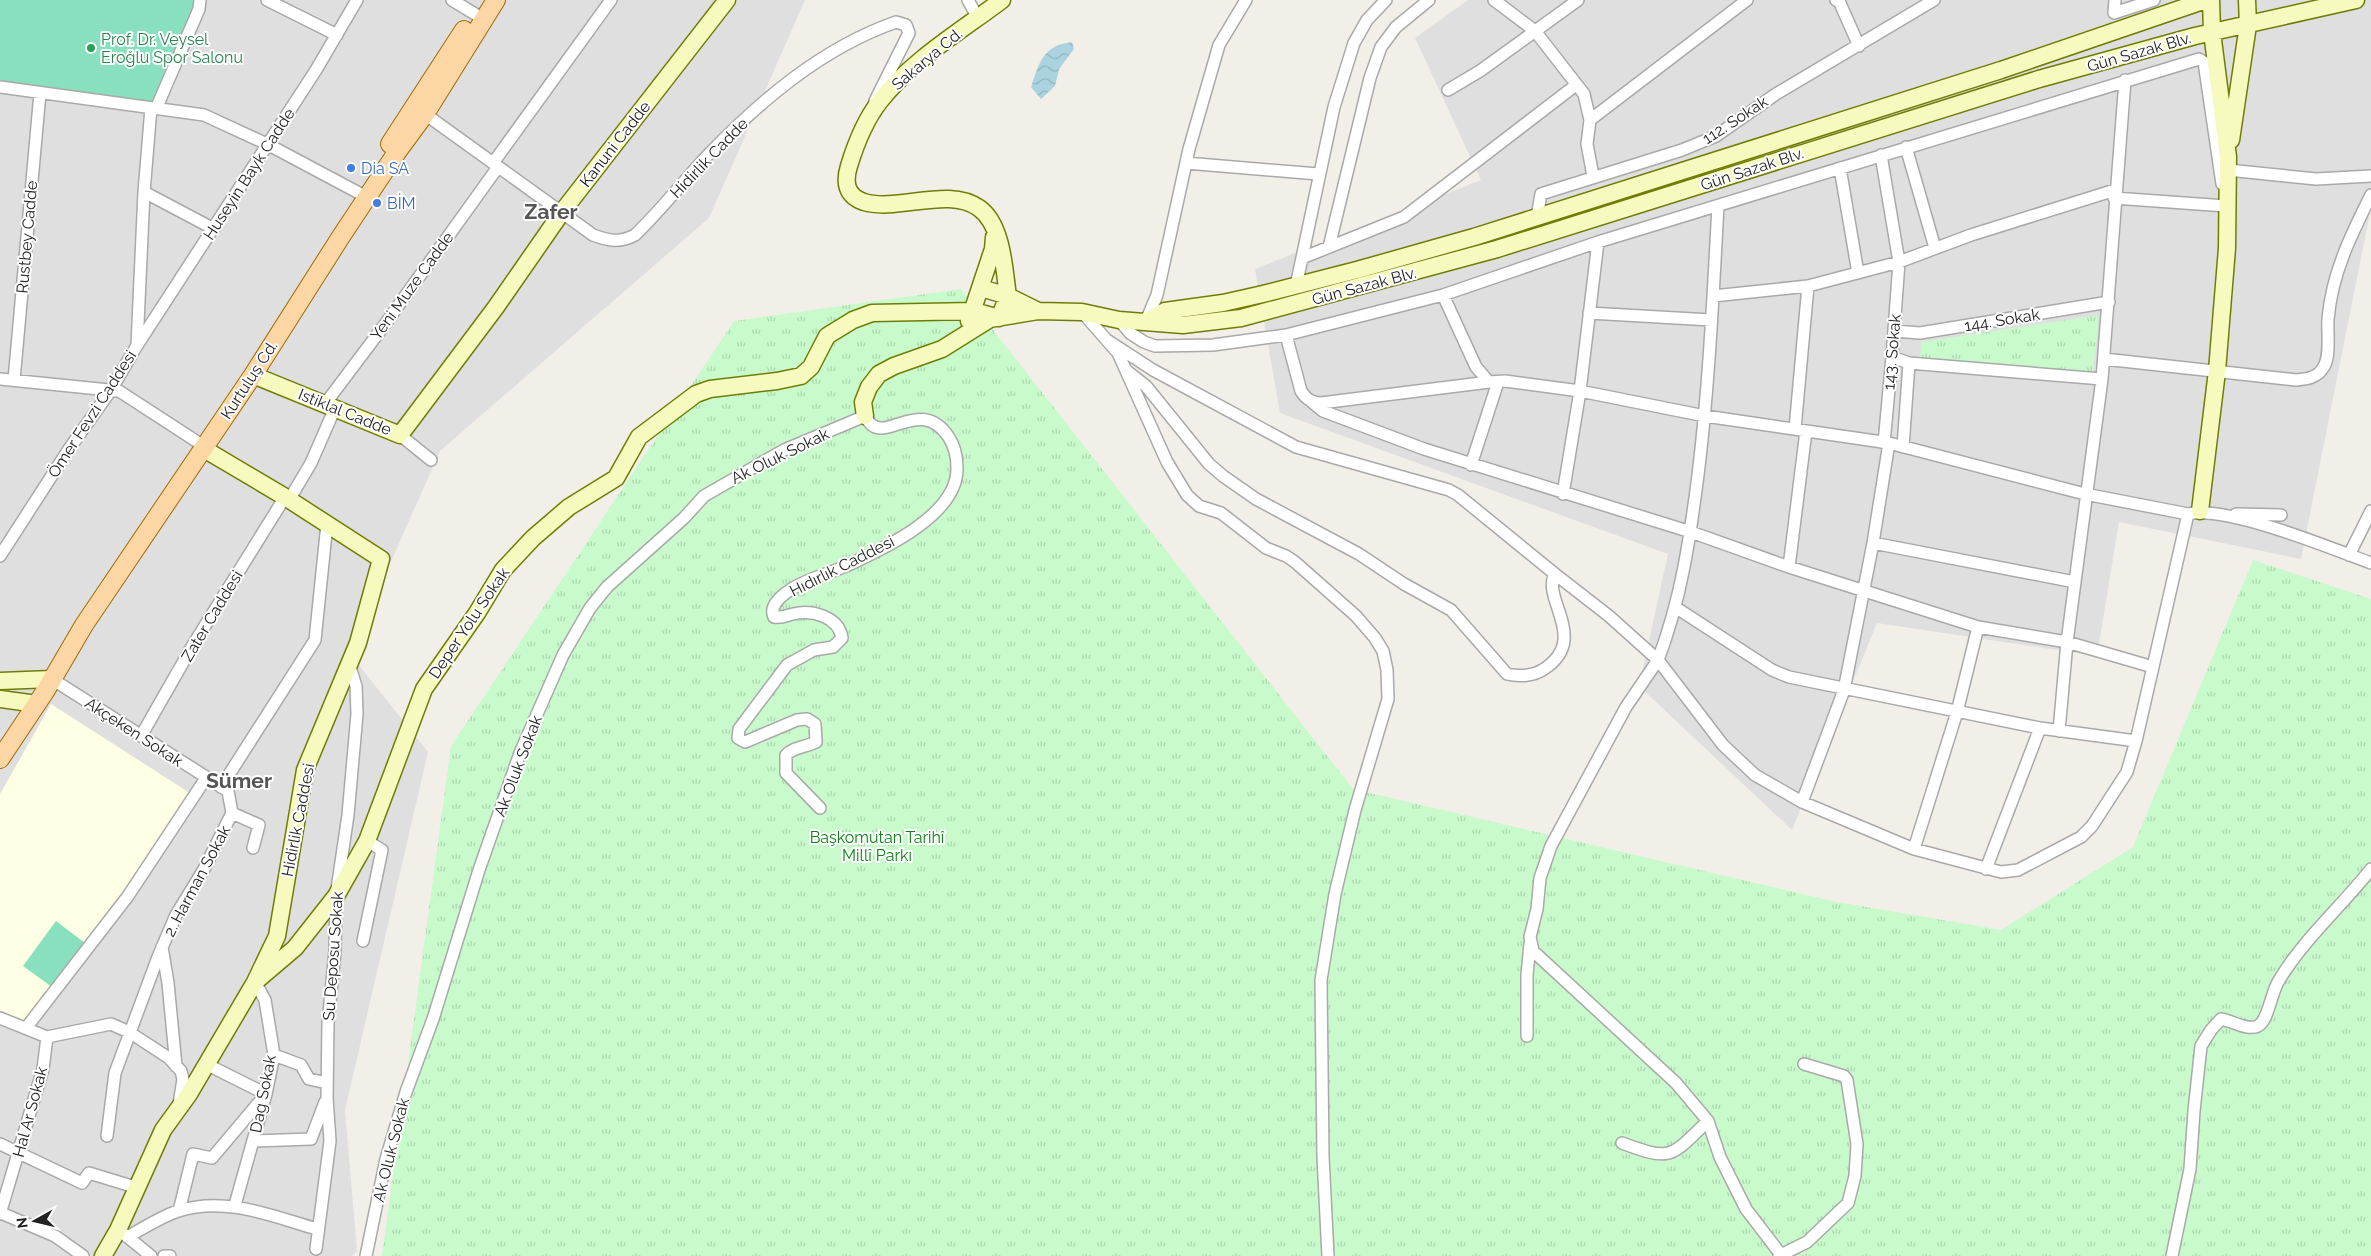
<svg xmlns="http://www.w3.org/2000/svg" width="2371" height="1256" viewBox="0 0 2371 1256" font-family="Raleway,sans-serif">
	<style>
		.residential { fill: #e0dfdf }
		.education { fill: #ffffe5 }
		.park { fill: url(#park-tufts) }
		.pitch { fill: #88e0be }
		.water { fill: url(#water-waves) }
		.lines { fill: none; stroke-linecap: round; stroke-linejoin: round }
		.street-casing { stroke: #a9a9a9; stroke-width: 14 }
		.secondary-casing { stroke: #707d05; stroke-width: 19 }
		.primary-casing { stroke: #a06b00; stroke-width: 20 }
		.street { stroke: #fff; stroke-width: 11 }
		.secondary { stroke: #f7fabf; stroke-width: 16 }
		.primary { stroke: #fcd6a4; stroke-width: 18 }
		.leisure-dot { fill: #2e9e5b; stroke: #fff; stroke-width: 2 }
		.shop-dot { fill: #3f7fe0; stroke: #fff; stroke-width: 2 }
		.labels { text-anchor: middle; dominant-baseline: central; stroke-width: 4; stroke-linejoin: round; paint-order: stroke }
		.leisure-label { font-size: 16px; fill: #27864d; stroke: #fff; text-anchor: start }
		.street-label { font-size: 16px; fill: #222; stroke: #fff }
		.shop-label { font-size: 16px; fill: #366cbe; stroke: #fff; text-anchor: start }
		.park-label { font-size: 16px; fill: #0c8416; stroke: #fff }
		.district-label { font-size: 21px; font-weight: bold; fill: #555; stroke: #fff }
	</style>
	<defs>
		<pattern id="park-tufts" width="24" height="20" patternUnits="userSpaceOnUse" patternTransform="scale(1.25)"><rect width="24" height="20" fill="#c8facc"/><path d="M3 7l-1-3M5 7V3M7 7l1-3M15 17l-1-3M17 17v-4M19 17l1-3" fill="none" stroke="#acd6af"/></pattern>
		<pattern id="water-waves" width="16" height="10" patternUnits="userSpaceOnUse" patternTransform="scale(1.25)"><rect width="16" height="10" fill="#aad3df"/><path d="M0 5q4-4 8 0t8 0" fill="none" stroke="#92b5bf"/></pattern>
	</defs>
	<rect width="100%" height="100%" fill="#f2efe9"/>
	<path class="residential" d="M0,0H805L709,218L440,451L350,654L428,752L345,1110L357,1251L352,1256H0Z
		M1468,0H2371V208L2301,559L2119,522L2097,656L1877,623L1792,830L1639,686L1668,554L1280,413L1255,269L1481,180L1415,38Z"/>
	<path class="education" d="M51,704L193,795L26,1026L0,1016V794Z"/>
	<path class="park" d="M961,289L1353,789L1832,901L2001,930L2133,847L2253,560L2371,599V1256H382L451,746L734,321Z
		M2099,315L2093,373L1920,359L1921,342Z"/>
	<path class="pitch" d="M0,0H200L156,109L0,87Z
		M56,921L85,943L52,987L23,966Z"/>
	<path class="water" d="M1072,42L1074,49L1059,69L1055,86L1041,99L1031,87C1040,62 1042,46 1072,42Z"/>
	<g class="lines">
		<defs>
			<path id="street" d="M267,0L337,35
				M452,0L475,14
				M968,0L978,18
				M1494,0L1535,31L1584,94L1590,120
				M1836,0L1839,1L1859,46
				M2115,0L2114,13L2154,0
				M0,87L204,115L267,144L359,193
				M1448,90L1480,71L1578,0
				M156,109L199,9L200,0
				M425,114L593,235C609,241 620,243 635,235C661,210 683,182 707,156C761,100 822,48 896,22L906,25L909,33L875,101
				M1906,147L1935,248
				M1881,155L1899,262L1892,357L1884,443
				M493,163L611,0
				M1186,163L1318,174
				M1840,168L1858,273
				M2228,170L2316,179L2371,176
				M1593,176L1587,144L1590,120L1747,0
				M144,192L214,229
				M2114,198L2226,206
				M1718,206C1713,296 1709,386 1698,475C1690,538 1681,600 1658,660L1723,745L1755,775L1802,802L1914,849L2001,872L2018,870L2081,837L2092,826L2127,772L2136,741L2188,514
				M1537,217L1541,194L1682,150L1716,136L1776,94L1934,0
				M1329,247L1370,78L1381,47L1396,27L1429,0
				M1302,258L1404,217L1576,85
				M1296,286L1334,107L1354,43L1367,20L1386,0
				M1443,295L1476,367L1489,382
				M1713,296L1808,286L1899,262L1971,235L2115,190
				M1082,312L1118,353L1167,462L1187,495L1199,506L1221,513L1266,548L1286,556L1295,562L1356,616L1375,638L1383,651L1387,670L1388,699L1355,810L1335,894L1321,980L1323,1157L1328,1256
				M1589,313L1711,320
				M1119,320L1130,333L1144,342L1155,346L1213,345L1286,335L1443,295L1598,242L2199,59L2204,62L2222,184
				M1146,321L1157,295L1189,149L1219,45L1246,0
				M1894,331L1920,333L2109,302
				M1286,335L1301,391C1307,400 1311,402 1321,403L1489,382L1505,381L1580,391L1705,416L1889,443L2085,494L2188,514C2227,505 2330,548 2371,563
				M1107,340L1153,370L1296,447L1449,490L1458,495L1555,574C1541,599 1590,639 1544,669C1534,676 1519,677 1507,674L1451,610L1404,584L1359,554L1256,499L1223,476L1209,464L1146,386L1127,371
				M137,345L144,192L151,108
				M1892,357L1909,363L2102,379
				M2104,359L2296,380C2306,379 2317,378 2323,368C2331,357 2327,333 2328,319C2332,273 2351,235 2371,195
				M0,379L119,391L196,441
				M14,380L40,93
				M1312,402L1323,411L1424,449L1691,532L1789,567L1978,627L2067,642L2153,667
				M325,404L383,327L498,167
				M1795,429L1808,286
				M400,435L431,460
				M1903,447L1909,363
				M1471,465L1498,382
				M1563,494L1580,391L1598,242
				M289,500L311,463L335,408
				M2236,514L2281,515
				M1873,543L2075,582
				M2349,555L2371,511
				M0,556L69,449L111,390L136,347L316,70L357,0
				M1789,567L1806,431
				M1555,574L1609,616L1658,660L1626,707L1551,846L1540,878L1537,909L1530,937L1533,951L1676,1083L1708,1121L1720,1157L1746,1209L1782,1256
				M1675,607L1772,670L1789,677L2040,728L2136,741
				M52,679L228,791L232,813L259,825L253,848
				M2059,731L2067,642L2102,379L2125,80
				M141,736L193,645L285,497
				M221,787L315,640L327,524
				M1802,802L1844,690L1873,543L1889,443
				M1914,849L1957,712L1978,627
				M1986,869L2040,728
				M363,941L382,850L367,841
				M162,947L168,983L176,1066
				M0,1018L47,1037L111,1024L129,1032L169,1058L181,1071L183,1079L179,1104
				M26,1028L128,896L206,778
				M1527,1036V975L1530,944
				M274,1055L301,1065L309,1079L327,1083
				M107,1136L115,1073L158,957L176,915L204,869L232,813
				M254,1141L311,1139L325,1102
				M1622,1143C1673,1162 1670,1157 1708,1121
				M0,1144L82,1183L89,1173L138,1188
				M235,1205L266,1094L274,1055L265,1000L255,982
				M179,1211L193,1154L212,1158L266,1094L206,1064
				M1,1213L55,1236L83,1256
				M0,1214L43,1069L47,1037
				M124,1234L151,1256
				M127,1237C144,1228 160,1217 178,1211C226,1196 271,1216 317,1229
				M316,1249L330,1141L327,1098L328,1023L335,951L336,896L348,815L357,714L356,686L349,664
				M164,1256H170
				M366,1256L386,1159L406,1092L433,1019L479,870L520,753L563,655L590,608L607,587L684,518L704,496L784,450L865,416C867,419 869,423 872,425C889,439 922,398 948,436C955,446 957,456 957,468C958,515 883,549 846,566C828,574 806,579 790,590C781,596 769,606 774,617C783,618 785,616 793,614C812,609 839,617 842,638L833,647L814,650L787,665L739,729L738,738L745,742L797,720L807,719L815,724L816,742C806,747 793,747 786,755V773L820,808
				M1779,1256L1807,1242L1848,1203L1855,1176L1857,1144L1847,1080L1844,1076L1804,1064
				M2172,1256L2190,1169L2194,1111L2201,1046L2211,1030L2221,1019C2233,1021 2247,1031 2258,1026C2268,1021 2271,994 2278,982C2301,942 2342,906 2371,869"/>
			<path id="secondary" d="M1002,0C961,31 912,60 880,101C865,120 856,143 849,166C844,182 846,196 864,202C898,212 949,186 979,208C1003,225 1004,270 1008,296L1038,311
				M2231,140L2248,25L2247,0
				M969,321L993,249L994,237
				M1146,321L1165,311L1223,303L1263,294L1357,270L1474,237L2001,70L2206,0
				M253,375L400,435L496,307L562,212L727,0
				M865,416L863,402L869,387L879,374L894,366L942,349L990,319L1038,311L1082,312L1119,320L1183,325L1241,318L1497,249L2039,79L2195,36L2356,0
				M2200,511L2217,371L2227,248L2228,157L2212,32L2211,0
				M0,681L52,679
				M0,699L37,704
				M255,982L295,948L336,896L367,841L424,689L477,613L503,570L533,538L569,507L616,478L639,437L696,394L710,389L777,381L801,376L811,367L827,336L853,320L872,313L974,311L999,318L1008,296L981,288
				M103,1256L118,1230L163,1130L189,1094L255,982L277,936L305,770L358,643L381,559L285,497L204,449"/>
			<path id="primary" d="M390,144L464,30
				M0,759L46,690L84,625L253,375L340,238L397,152L425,114L496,0"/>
		</defs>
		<use href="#street" class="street-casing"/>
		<use href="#secondary" class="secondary-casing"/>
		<use href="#primary" class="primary-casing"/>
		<use href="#street" class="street"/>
		<use href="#secondary" class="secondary"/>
		<use href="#primary" class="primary"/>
	</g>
	<circle class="leisure-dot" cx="91" cy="48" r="5"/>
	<g class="shop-dot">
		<circle cx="351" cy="168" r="5"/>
		<circle cx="377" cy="203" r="5"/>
	</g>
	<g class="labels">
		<g class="leisure-label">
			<text x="101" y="39">Prof. Dr. Veysel<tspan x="101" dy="18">Eroğlu Spor Salonu</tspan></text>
		</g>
		<g class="street-label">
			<text transform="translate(2139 52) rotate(-16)">Gün Sazak Blv.</text>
			<text transform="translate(927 59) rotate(-40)">Sakarya Cd.</text>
			<text transform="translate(1735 120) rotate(-33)">112. Sokak</text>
			<text transform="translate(615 144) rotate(-52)">Kanuni Cadde</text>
			<text transform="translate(709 158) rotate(-46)">Hidirlik Cadde</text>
			<text transform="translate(1752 169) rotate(-18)">Gün Sazak Blv.</text>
			<text transform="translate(249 174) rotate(-57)">Huseyin Bayk Cadde</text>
			<text transform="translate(27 237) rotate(-85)">Rustbey Cadde</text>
			<text transform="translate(412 286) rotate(-54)">Yeni Muze Cadde</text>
			<text transform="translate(1364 286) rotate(-15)">Gün Sazak Blv.</text>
			<text transform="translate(2002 320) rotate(-9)">144. Sokak</text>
			<text transform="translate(1892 352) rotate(-85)">143. Sokak</text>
			<text transform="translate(249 380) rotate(-57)">Kurtuluş Cd.</text>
			<text transform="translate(345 412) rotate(22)">Istiklal Cadde</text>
			<text transform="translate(92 414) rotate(-57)">Ömer Fevzi Caddesi</text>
			<text transform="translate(780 456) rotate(-26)">Ak Oluk Sokak</text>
			<text transform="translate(842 566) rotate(-27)">Hıdırlık Caddesi</text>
			<text transform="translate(212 616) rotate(-59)">Zater Caddesi</text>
			<text transform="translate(469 623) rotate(-56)">Deper Yolu Sokak</text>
			<text transform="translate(134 732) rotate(33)">Akçeken Sokak</text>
			<text transform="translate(518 766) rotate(-69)">Ak Oluk Sokak</text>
			<text transform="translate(298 820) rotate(-79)">Hidirlik Caddesi</text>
			<text transform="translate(197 881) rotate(-62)">2. Harman Sokak</text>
			<text transform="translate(333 956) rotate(-86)">Su Deposu Sokak</text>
			<text transform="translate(263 1094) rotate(-79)">Dag Sokak</text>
			<text transform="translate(30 1112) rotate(-75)">Hal Ar Sokak</text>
			<text transform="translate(391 1150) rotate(-76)">Ak Oluk Sokak</text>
		</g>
		<g class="shop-label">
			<text x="361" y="168">Dia SA</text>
			<text x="387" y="203">BİM</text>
		</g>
		<g class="park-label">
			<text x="877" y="837">Başkomutan Tarihî<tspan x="877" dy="18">Millî Parkı</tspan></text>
		</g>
		<g class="district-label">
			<text x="551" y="211">Zafer</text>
			<text x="239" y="780">Sümer</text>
		</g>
	</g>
	<g transform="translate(35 1221) rotate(262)" stroke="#ffffff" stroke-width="4" paint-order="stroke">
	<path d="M0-4L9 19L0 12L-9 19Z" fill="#222222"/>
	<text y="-8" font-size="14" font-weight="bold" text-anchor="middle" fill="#222222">N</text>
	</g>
</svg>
